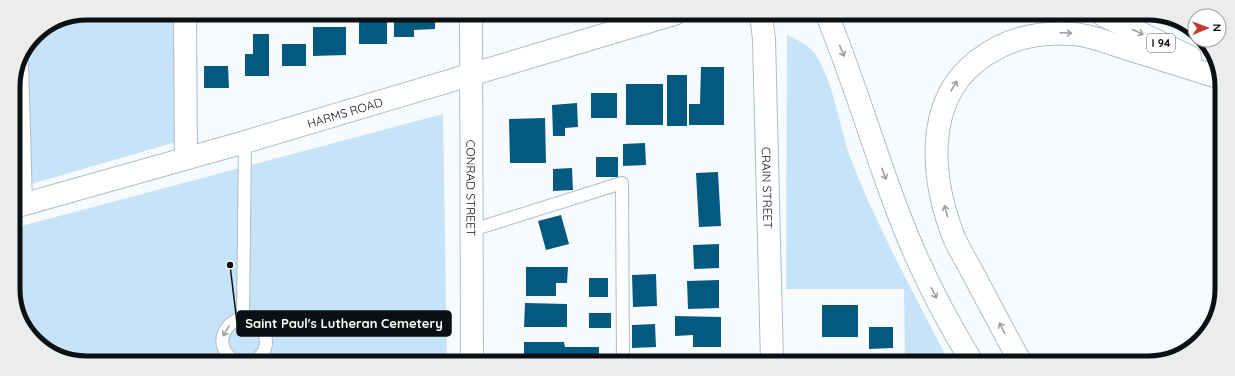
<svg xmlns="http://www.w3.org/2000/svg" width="1235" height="376" viewBox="0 0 1235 376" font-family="Quicksand,sans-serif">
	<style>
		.green { fill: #c6e3f7 }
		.building { fill: #045980 }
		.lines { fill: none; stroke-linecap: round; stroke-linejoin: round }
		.service-casing { stroke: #afbdc7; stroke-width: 14 }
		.minor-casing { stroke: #afbdc7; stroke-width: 24 }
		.tertiary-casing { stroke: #afbdc7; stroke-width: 24 }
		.motorway-casing { stroke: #afbdc7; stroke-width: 24 }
		.service { stroke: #fff; stroke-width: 12 }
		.minor { stroke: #fff; stroke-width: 22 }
		.tertiary { stroke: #fff; stroke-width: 22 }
		.motorway { stroke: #fff; stroke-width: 22 }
		.oneway { stroke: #9d9fa1 }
		.labels { text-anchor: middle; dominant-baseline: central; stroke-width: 4; stroke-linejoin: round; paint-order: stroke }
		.shield { fill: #fff; stroke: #54585a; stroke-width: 1 }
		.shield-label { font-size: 11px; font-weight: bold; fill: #0b1013 }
		.street-label { font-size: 12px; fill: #0b1013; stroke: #fff }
		.rim { fill: none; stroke: #0b1013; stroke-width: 5 }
		.leader { fill: none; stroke: #0b1013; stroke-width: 1.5 }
		.callout-dot { fill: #0b1013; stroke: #fff; stroke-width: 1.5 }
		.callout { fill: #0b1013; stroke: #0b1013; stroke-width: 1.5 }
		.callout-label { font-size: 13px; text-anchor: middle; font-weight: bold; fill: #fff }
	</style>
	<rect width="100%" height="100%" fill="#f8fbfd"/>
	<path class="green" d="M87,13H174L176,142L14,189L13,83L35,35L59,19Z
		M787,35C797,40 808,44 815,54C834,82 839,125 850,157C877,228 915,295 949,362H905L904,289H786Z
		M443,114L447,361H68L35,341L14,303V228Z"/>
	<path class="building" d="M247,13H268V18L247,19Z
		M359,14H387V44H359Z
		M394,14H435V29L414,30V37H394Z
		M313,27H346V55L313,56Z
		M253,34H269V76H245V54H253Z
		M282,44H306V66H282Z
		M204,66H228L229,88H204Z
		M701,67H724V125H689V104H700Z
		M667,75H687V126H667Z
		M626,84H663V125H626Z
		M591,93H617V118H591Z
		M577,103L578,127L565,128V136H553L552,105Z
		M545,118L546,163H510L509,119Z
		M645,143L646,165L623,166V144Z
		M596,157H618V177H596Z
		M572,168L573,190L553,191V169Z
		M718,172L721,226L699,227L696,173Z
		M561,215L569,244L546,250L538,221Z
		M719,244V268L694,269L693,245Z
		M526,267H568L567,283H556V296H526Z
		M656,274L657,306L633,307L632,275Z
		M589,278H608V297H589Z
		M719,280V308L688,309L687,281Z
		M525,303L567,304V327H524Z
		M822,305H858V337H822Z
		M589,313H611V328H589Z
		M675,316L721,317V347H693V335L675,336Z
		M655,324L656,347L632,348V325Z
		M869,327H893V348L869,349Z
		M524,342H564L565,347H599V362H524Z
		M691,354H720V362H691Z"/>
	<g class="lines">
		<defs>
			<path id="service" d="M22,63L26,203
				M472,230L622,183L623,362
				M243,319L245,142
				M235,361C204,342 237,303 259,325C264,330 266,336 266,342C266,350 261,358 253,361"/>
			<g id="minor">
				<path d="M185,13L186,158"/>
				<path id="s1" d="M471,14L472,361"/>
				<path id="s2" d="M14,207L245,142L674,14"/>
			</g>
			<g id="tertiary">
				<path id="s3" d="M761,15L764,39L772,362"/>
			</g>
			<path id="motorway" d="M827,15C853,78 872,143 896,207C916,261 942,313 972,362
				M1103,15L1190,57
				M1021,363C1006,336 992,309 978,283C971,269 962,254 955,240C932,183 922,103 977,61C1005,39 1037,31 1073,34C1090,35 1109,43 1125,48C1157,58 1189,68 1221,78"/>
		</defs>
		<use href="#service" class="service-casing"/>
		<use href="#minor" class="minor-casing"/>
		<use href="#tertiary" class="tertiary-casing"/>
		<use href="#motorway" class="motorway-casing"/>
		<use href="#service" class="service"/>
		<use href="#minor" class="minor"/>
		<use href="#tertiary" class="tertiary"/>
		<use href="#motorway" class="motorway"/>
	</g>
	<defs><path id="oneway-shaft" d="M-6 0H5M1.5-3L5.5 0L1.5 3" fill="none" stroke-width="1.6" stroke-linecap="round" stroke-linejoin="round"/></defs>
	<g class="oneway">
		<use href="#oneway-shaft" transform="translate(1138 32) rotate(25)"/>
		<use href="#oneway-shaft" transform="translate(1066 33) rotate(2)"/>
		<use href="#oneway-shaft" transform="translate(842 51) rotate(67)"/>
		<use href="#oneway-shaft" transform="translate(954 86) rotate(-59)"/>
		<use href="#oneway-shaft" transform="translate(884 174) rotate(70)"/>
		<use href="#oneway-shaft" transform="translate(946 211) rotate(-105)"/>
		<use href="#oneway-shaft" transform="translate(934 293) rotate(63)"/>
		<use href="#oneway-shaft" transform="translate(1002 328) rotate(-118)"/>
		<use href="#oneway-shaft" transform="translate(226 331) rotate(120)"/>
	</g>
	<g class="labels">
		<rect class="shield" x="1147" y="34" width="28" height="18" rx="3"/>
		<g class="shield-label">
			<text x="1161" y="43">I 94</text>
		</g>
		<g class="street-label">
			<text stroke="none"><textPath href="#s2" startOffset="344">HARMS ROAD</textPath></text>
			<text stroke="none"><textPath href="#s1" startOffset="174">CONRAD STREET</textPath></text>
			<text stroke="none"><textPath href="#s3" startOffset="173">CRAIN STREET</textPath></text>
		</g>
	</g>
	<path d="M0 0H1235V376H0ZM87 20H1148A67 67 0 0 1 1215 87V289A67 67 0 0 1 1148 356H87A67 67 0 0 1 20 289V87A67 67 0 0 1 87 20Z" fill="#ebecec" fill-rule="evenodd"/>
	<path class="rim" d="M87 20H1148A67 67 0 0 1 1215 87V289A67 67 0 0 1 1148 356H87A67 67 0 0 1 20 289V87A67 67 0 0 1 87 20Z"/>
	<path class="leader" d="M230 265L237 323"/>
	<circle class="callout-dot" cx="230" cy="265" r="4"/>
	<rect class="callout" x="237" y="311" width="214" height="25" rx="4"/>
	<g class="callout-label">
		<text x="344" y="328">Saint Paul's Lutheran Cemetery</text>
	</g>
	<g transform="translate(1207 28) rotate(89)"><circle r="19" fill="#ffffff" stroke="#9d9fa1"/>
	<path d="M0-3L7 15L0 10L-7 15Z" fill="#c53731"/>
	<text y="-6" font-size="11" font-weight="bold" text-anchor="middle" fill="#0b1013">N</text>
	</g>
</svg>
